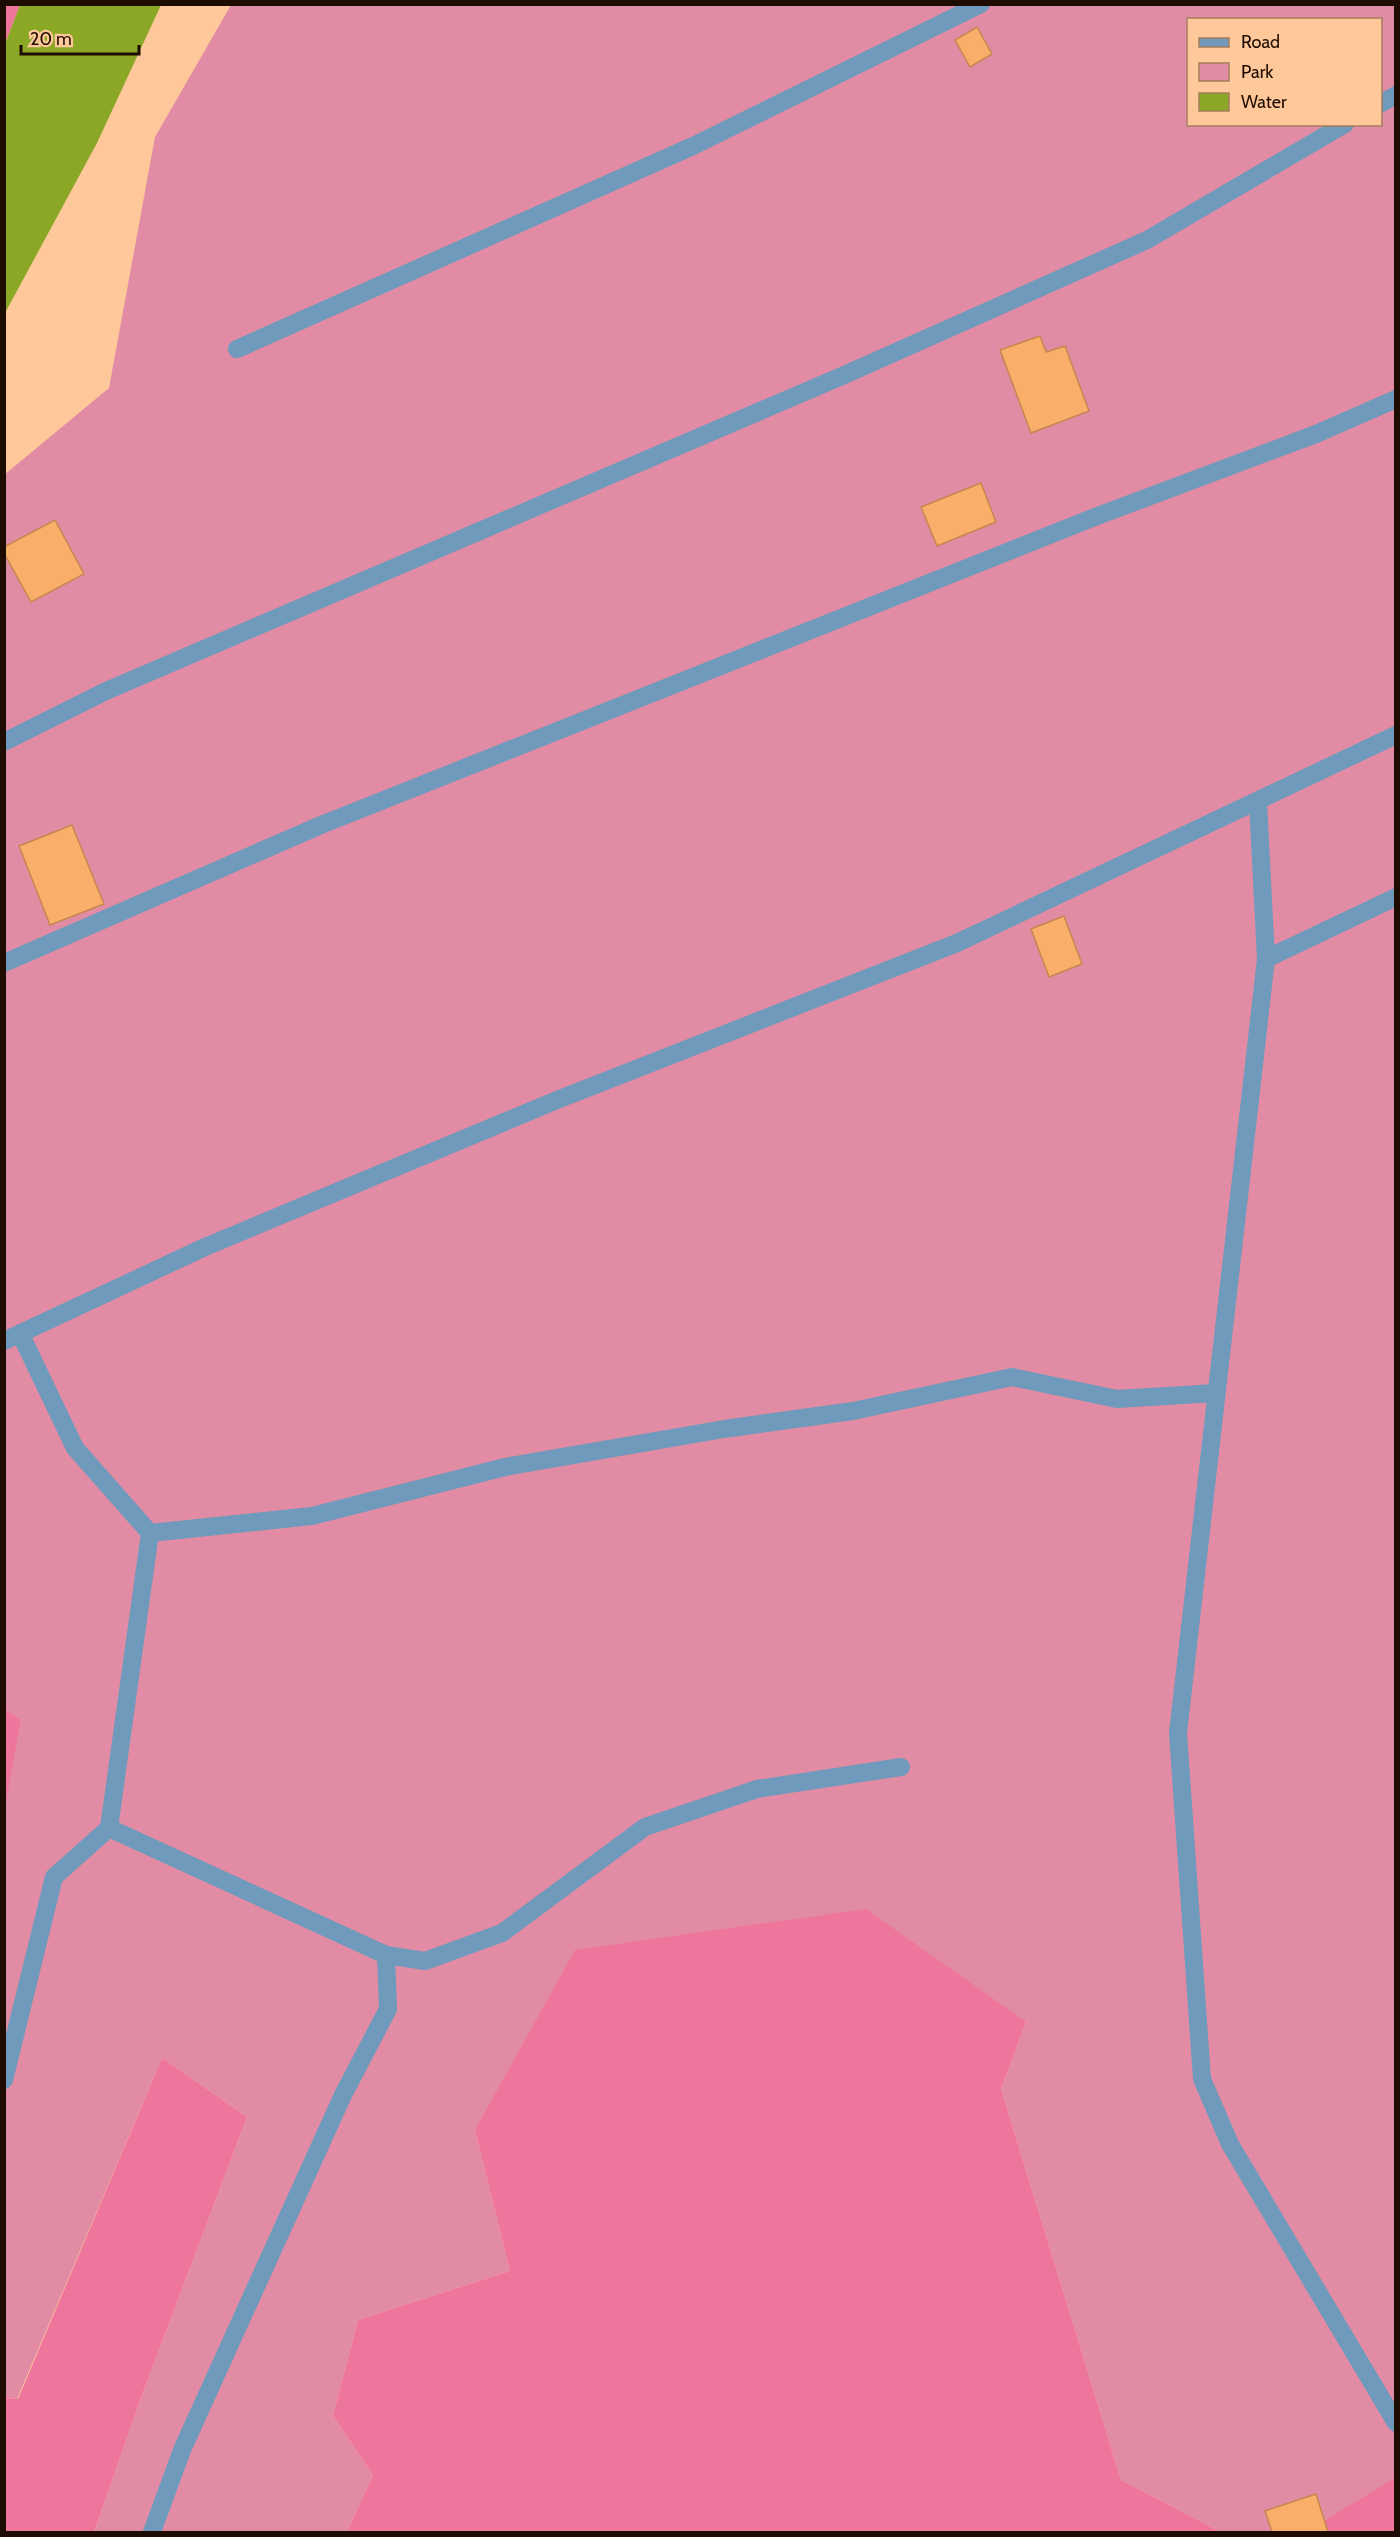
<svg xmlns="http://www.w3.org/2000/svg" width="1400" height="2537" viewBox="0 0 1400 2537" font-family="Cabin,sans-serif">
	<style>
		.green { fill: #e18ca4; fill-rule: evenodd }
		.forest { fill: #ee769c }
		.water { fill: #8aa725 }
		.building { fill: #f9ae6a; stroke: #c6874e; stroke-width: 1.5 }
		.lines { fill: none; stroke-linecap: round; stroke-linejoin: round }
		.minor { stroke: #6f9abb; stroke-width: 18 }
	</style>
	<rect width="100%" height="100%" fill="#fec89a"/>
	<path class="green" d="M231,5H1395V2479L1305,2532H1221L1121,2480L1001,2089L1026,2022L475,2130L510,2271L358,2320L333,2416L373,2475L347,2532H94L142,2395L247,2117L162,2058L17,2399L5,2398L4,1807L21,1720L4,1710V475L109,388L155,137ZM1188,20H1380V124H1188Z"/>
	<path class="forest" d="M5,5H20L5,44Z
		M5,1710L21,1720L5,1807Z
		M866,1909L1026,2022L1001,2089L1121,2480L1221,2532H347L373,2475L333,2416L358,2320L510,2271L475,2130L575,1950Z
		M162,2058L247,2117L142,2395L94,2532H5V2398L18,2399Z
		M1395,2478V2532H1305Z"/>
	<path class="water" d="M20,5H161L97,143L5,313V44Z"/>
	<path class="building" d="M977,27L992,54L970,67L955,40Z
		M1040,336L1046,352L1065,346L1089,411L1031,433L1000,350Z
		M981,483L996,522L937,546L921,507Z
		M55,520L84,574L31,602L4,553V547Z
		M72,825L104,904L50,925L19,846Z
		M1064,916L1082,964L1049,977L1031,929Z
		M1316,2494L1328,2532H1272L1265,2511Z"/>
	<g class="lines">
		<path class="minor" d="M1380,104L1396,95
			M237,349L693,146L981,4
			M4,742L106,691L842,376L1147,240L1345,124
			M1258,802L1266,959L1178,1733L1202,2079L1230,2144L1396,2423
			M1266,959L1396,897
			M4,963L321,825L1100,515L1316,434L1396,399
			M4,1341L205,1247L557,1100L957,943L1396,735
			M150,1533L312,1516L505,1467L724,1429L853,1411L1012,1377L1117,1399L1216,1393
			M109,1828L386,1955L425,1961L502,1933L645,1827L757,1789L901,1767
			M4,2080L54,1877L109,1828L150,1533L75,1448L20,1333
			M152,2532L182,2450L343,2095L388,2009L386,1955"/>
	</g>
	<rect width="1400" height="2537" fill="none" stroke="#1e0c00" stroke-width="12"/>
	<rect x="1187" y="18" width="195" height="108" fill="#fec89a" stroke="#a47d5c" stroke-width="1.5"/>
	<rect x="1199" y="38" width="30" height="9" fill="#6f9abb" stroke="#a47d5c" stroke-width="1.5"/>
	<text x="1241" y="48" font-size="18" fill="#1e0c00">Road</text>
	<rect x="1199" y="63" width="30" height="18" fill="#e18ca4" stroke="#a47d5c" stroke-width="1.5"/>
	<text x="1241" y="78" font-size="18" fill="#1e0c00">Park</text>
	<rect x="1199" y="93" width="30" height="18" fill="#8aa725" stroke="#a47d5c" stroke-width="1.5"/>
	<text x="1241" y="108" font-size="18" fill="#1e0c00">Water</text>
	<path d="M21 45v9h118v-9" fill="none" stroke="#1e0c00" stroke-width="3"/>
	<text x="30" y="45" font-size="18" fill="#1e0c00" stroke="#fec89a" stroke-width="4.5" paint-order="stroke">20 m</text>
</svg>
